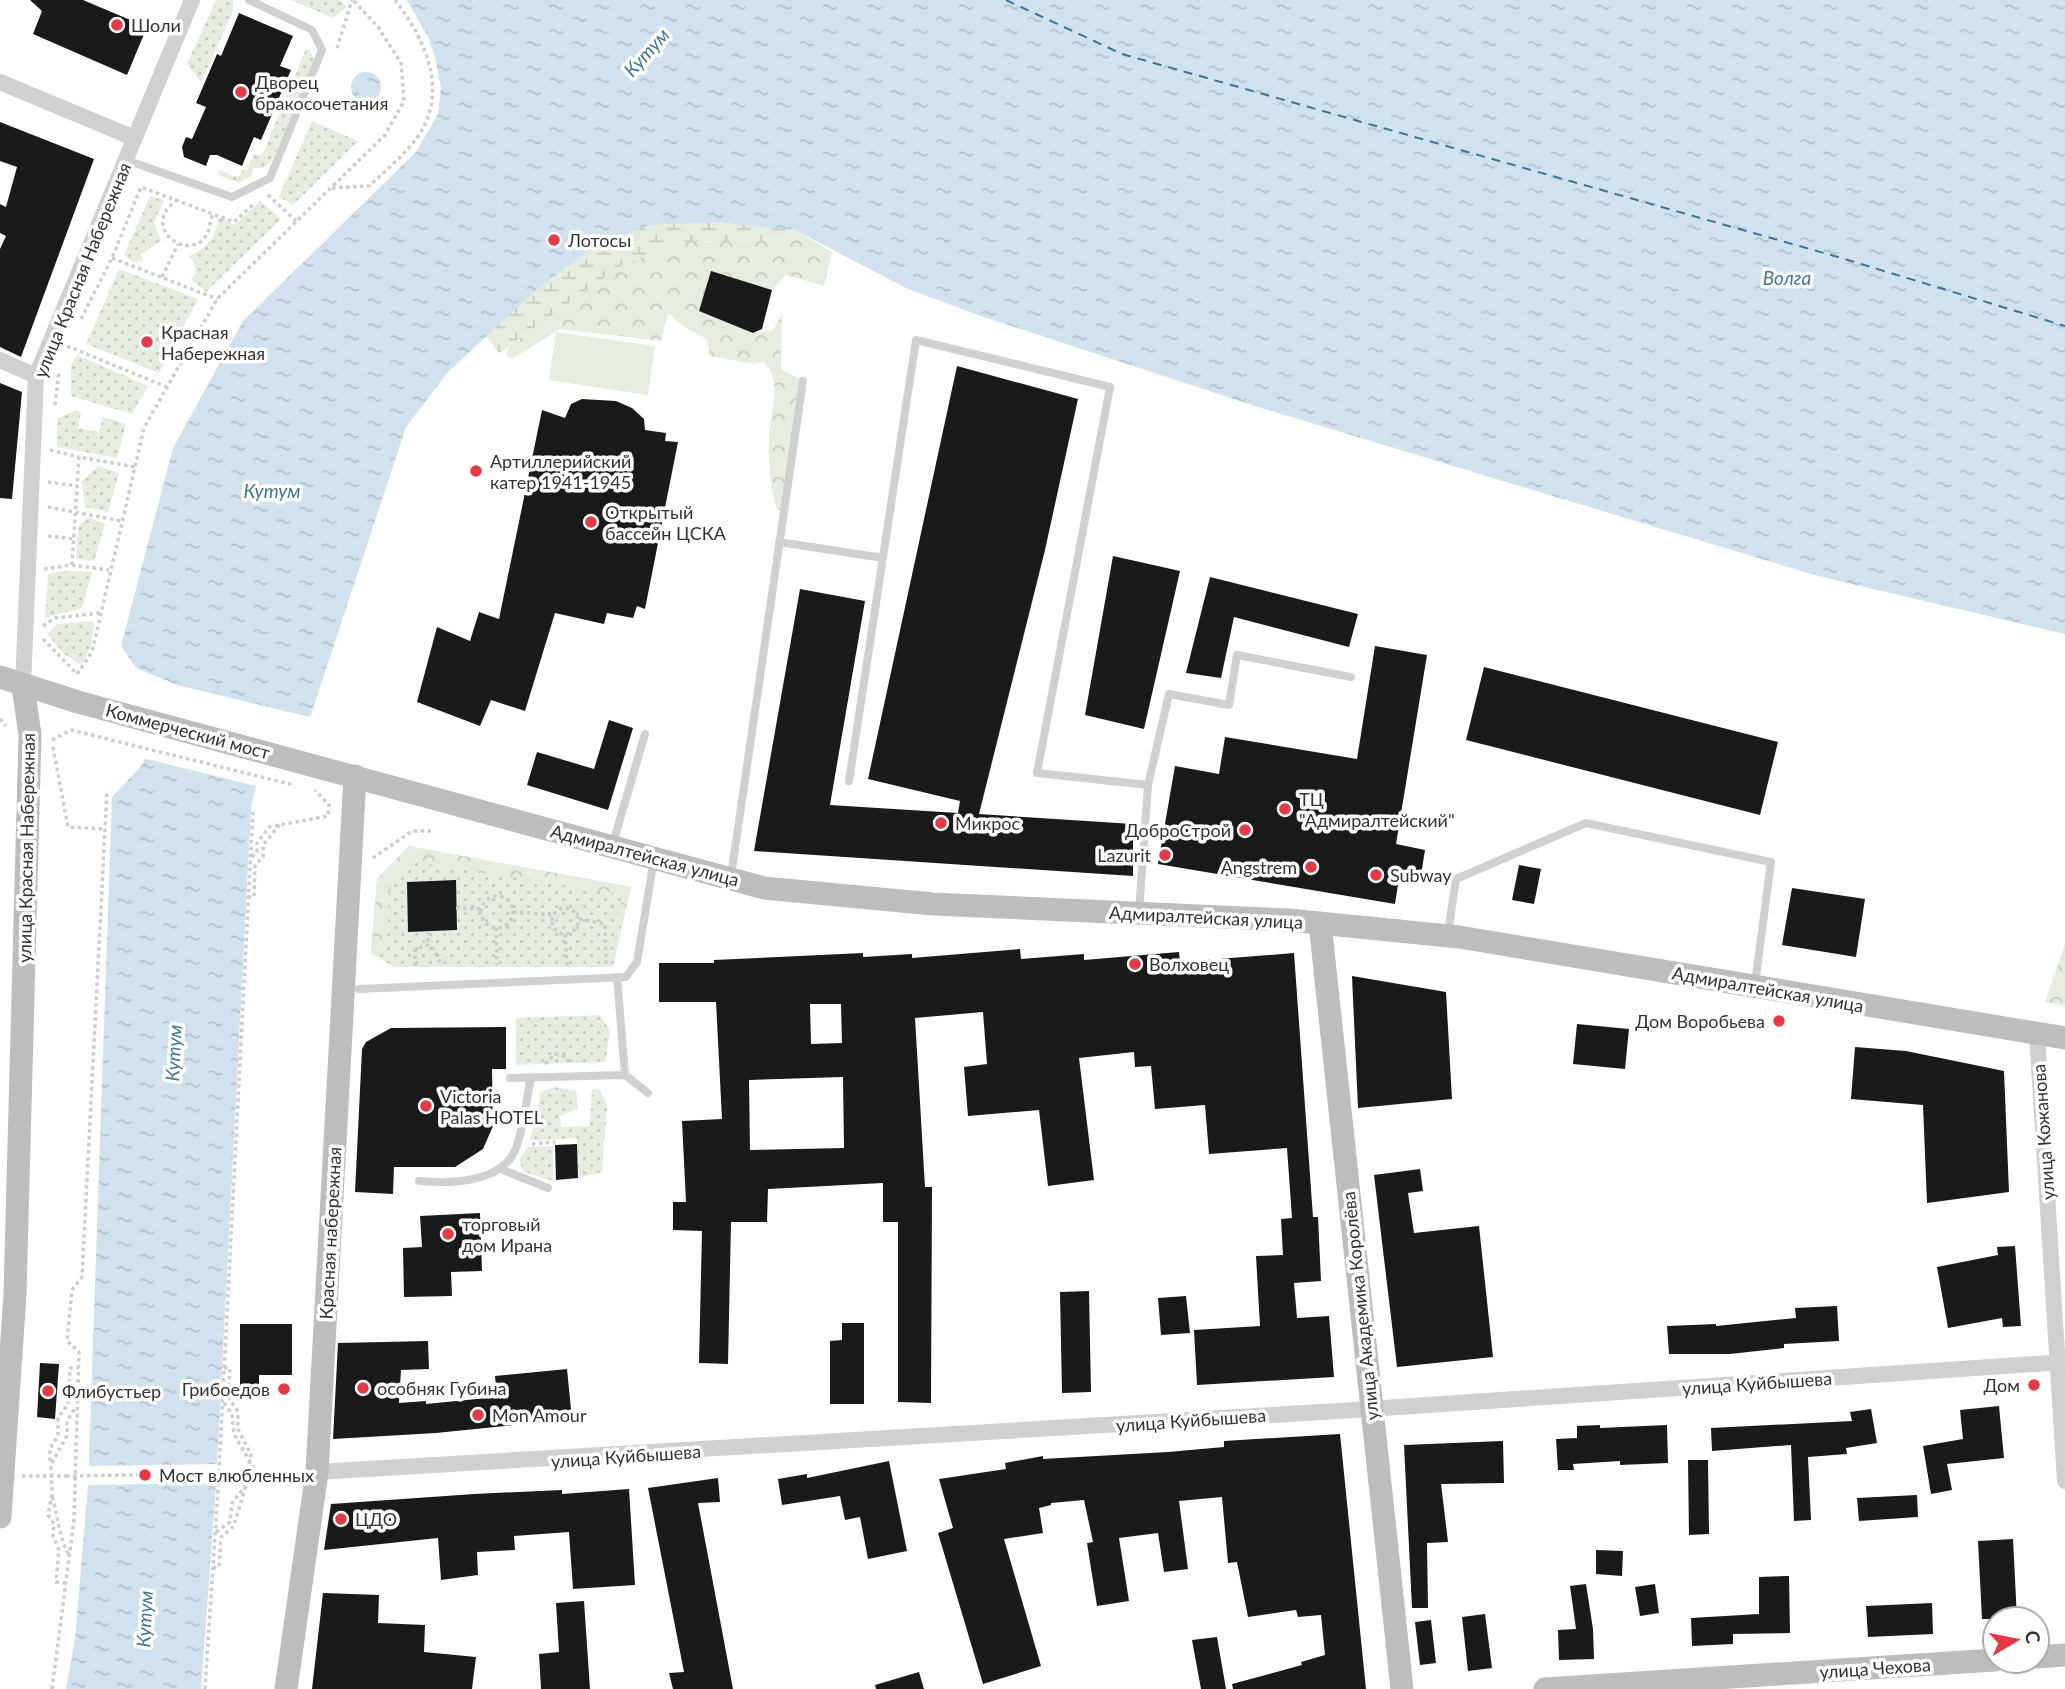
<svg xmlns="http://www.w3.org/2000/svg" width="2065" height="1689" viewBox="0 0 2065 1689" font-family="Lato,sans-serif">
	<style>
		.grass { fill: url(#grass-dots) }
		.forest { fill: url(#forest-crowns) }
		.wetland { fill: url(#wetland-marsh) }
		.pitch { fill: #e6ecdf }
		.water { fill: url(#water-ripples) }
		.pier { fill: #fff }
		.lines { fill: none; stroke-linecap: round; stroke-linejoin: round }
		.ferry { stroke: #3f7597; stroke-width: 2; stroke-dasharray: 9 7; stroke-linecap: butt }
		.building { fill: #1a1a1a; fill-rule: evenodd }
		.path { stroke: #cdcdcd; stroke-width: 3.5; stroke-dasharray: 3.5 3.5; stroke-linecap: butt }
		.lane { stroke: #d0d0d0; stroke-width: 8 }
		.street { stroke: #d0d0d0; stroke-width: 16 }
		.secondary { stroke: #bdbdbd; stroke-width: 23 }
		.path-bridge { stroke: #cdcdcd; stroke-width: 3.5; stroke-dasharray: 3.5 3.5; stroke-linecap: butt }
		.poi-dot { fill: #e63946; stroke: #fff; stroke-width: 2.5 }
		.labels { text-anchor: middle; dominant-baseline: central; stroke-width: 7; stroke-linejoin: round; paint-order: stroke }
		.poi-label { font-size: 18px; fill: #333; stroke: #fff; text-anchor: start }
		.street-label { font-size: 18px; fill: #333; stroke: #fff }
		.water-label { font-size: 19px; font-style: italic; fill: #3f7597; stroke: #fff }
	</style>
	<defs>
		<pattern id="grass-dots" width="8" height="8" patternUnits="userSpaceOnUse" patternTransform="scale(1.75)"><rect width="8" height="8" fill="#e6ecdf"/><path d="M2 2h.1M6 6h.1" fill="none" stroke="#c6cbc0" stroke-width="1.8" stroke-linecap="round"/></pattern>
		<pattern id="forest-crowns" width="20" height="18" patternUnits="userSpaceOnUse" patternTransform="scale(1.75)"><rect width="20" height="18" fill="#e6ecdf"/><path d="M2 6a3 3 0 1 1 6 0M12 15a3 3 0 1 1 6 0" fill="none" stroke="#c6cbc0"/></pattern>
		<pattern id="wetland-marsh" width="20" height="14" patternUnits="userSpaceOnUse" patternTransform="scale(1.75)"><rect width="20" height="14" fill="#e6ecdf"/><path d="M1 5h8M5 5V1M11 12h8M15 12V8" fill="none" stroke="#c6cbc0"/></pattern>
		<pattern id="water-ripples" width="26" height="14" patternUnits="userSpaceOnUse" patternTransform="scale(1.75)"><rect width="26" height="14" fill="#cfe2ee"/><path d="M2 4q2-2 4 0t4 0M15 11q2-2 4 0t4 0" fill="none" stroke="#b2c2cd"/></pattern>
	</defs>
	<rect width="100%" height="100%" fill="#fff"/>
	<path class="grass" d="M216,0H233V11L201,82L187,64Z
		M291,0H340L347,7L333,18Z
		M306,49L310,51L314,59L272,161L263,168H254L251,176L240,183L220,176L218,169L233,176H240L243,169L247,170L254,154L262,156Z
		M312,121L358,141L293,205L279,197Z
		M150,196L164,200L154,222L161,241L141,254L143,261L133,262L124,255Z
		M260,201L281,219L206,292L191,280L196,273L193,260L188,256C208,248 215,238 219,217L235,225Z
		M119,269L198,299L159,373L86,344Z
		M77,355L148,386L132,414L71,396V365Z
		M76,410L81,412L78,428L99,432L103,417L126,424L117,458L57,447V419Z
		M98,466L119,473L108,512L85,507L82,481Z
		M88,517L105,524L94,561L76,559L78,527Z
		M62,571L92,572L82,608L45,618L48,574Z
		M89,621L94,622L91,647L81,665L64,654L47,634L58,624Z
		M409,846L631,887L613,967H394L371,953L377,879Z
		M600,1015L610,1031L605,1062L516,1065V1018Z
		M556,1087L576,1091L578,1108L560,1116L561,1127L590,1126L592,1089L600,1090L607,1105L602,1172L578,1178L577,1138L530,1141L541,1092Z
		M553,1146V1181L524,1172L519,1159L528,1147Z"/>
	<path class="forest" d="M795,230L832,252L824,286L786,275L772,290L712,272L753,333L773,330L782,314L781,369L803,381L784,512L777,509C770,488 768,460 769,437C769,414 785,381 763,362L754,364L710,356L707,340L686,328L668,313L661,341L560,329L512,359L506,355L510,345L622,265L682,242L789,239Z
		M409,846L631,887L612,953L622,894L414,862L389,890L387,947L371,953L377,879Z
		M2065,944V1006L2045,1002Z"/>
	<path class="wetland" d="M609,188L795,230L789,239L682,242L622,265L499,353L486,336Z"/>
	<path class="pitch" d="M556,332L655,346L648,395L549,380Z"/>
	<path class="water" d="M407,0H2065V634L1818,576L1258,407L978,315L906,288L795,230L716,222L649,225L594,247L537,289L448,372L406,427L298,754L265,748L251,808L216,1485L201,1689H66L75,1639L88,1486L112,797L142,765L177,685L136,668L121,646L173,448L243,321L416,152L438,114L441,88L435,57L428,37Z
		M351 87a15 15 0 1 1 30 0a15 15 0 1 1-30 0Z"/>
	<path class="pier" d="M131,667L177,685L314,718L301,755L268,752L260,787L142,758L173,687Z
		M220,1464V1483L85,1485V1466Z"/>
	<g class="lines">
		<path class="ferry" d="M1006,0L1122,54L1838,257L2065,326"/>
	</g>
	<path class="building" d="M30,0H83L147,27L127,75L33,34L42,11Z
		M239,13L293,36L280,66L291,70L261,140L254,137L242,166L217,155H210L206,166L184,157L182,147L186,137L192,139L206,107L196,103L217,54L221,56Z
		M0,122L94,159L21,357L0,347V249L6,236L0,233V204L6,207L17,167L0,161Z
		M711,271L772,290L762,329L753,333L699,311Z
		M957,366L1078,399L1045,550L979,814L1133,824V876L754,851L800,589L865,601L830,805L958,813L960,801L868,779Z
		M0,383L22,392L12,499L0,498Z
		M582,399L616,401L632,408L644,419L645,430L666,433L665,441L678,442L645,609L637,606L633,618L607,613L604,624L555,613L525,711L491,700L480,726L417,702L437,627L470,641L479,612L499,619L542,410L565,418L571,404Z
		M1113,556L1180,571L1144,729L1085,715Z
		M1210,577L1358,614L1349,647L1234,617L1221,678L1186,673Z
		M1375,646L1427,655L1396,844L1425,850L1421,875L1400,872L1395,904L1158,864L1175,766L1219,774L1225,737L1357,759Z
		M1484,667L1778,742L1760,815L1466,740Z
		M609,720L633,728L608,810L527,785L537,752L594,769Z
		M1519,865L1541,869L1534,904L1512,900Z
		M456,880L457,930L408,932L407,882Z
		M1792,888L1865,899L1856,957L1782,945Z
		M1020,949L1021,959L1084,954V960L1179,952L1180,962L1294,953L1313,1217H1318L1321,1281L1294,1283L1297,1318L1329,1316L1334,1377L1197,1385L1194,1330L1260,1326L1256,1256L1283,1255L1281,1219L1292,1218L1287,1148L1209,1154L1205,1105L1155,1109L1151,1066L1135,1067L1134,1052L1079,1058L1094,1180L1048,1186L1039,1110L968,1116L964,1067L987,1064L983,1012L915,1018L925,1187H932L931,1403L898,1402V1222H883V1183L768,1189L767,1222H731L728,1364L699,1363L702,1231L673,1230V1202H686L682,1121L722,1119L716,1002H659V963H714V960L863,953V957L912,954V958ZM810,1004H841L842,1043L811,1044ZM843,1077L844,1148L750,1150L749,1080Z
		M1352,976L1446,992L1452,1099L1358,1108Z
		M1577,1024L1629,1029L1625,1069L1573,1064Z
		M506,1027V1069H492L493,1126L483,1149L455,1167H394L393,1194L355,1192L362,1049L366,1042L391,1028Z
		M1855,1047L1906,1051L2004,1071L2009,1192L1927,1203L1923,1105L1851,1099Z
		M577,1144L578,1178L556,1180L555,1145Z
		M1420,1169L1423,1191L1408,1193L1414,1233L1479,1226L1493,1357L1397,1367L1374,1175Z
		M480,1213L482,1271L451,1272L452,1296L404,1297L403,1248L422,1247L420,1216Z
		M2015,1246L2021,1326L2003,1327L2002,1318L1948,1328L1937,1267L1998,1255L1997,1247Z
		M1089,1291L1091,1392L1062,1393L1060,1292Z
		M1186,1296L1190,1333L1161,1335L1158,1298Z
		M1837,1306L1839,1341L1784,1344V1348L1730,1354H1669L1667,1326L1716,1324V1326L1796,1318L1795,1308Z
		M842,1323H864V1404H830V1341L842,1340Z
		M240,1324H292V1375H259V1398H240Z
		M428,1341L429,1369L401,1370L399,1403L426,1401V1404L497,1397L495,1376L567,1369L572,1419L436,1433L333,1439L338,1343Z
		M40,1363L59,1364L55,1419L37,1417Z
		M1999,1406L2004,1458L1947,1464L1952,1490L1931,1494L1923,1446L1963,1439L1960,1410Z
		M1871,1409L1877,1443L1846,1448L1847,1454L1808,1457L1811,1520L1794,1521L1791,1445L1712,1451L1711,1428L1852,1421L1850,1412Z
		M1600,1425V1428L1667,1425L1668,1463L1620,1465V1461L1573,1464L1574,1470H1558L1556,1439L1577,1438V1426Z
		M1340,1434L1366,1689H1233L1232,1684L1302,1665L1301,1662L1325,1655L1321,1615L1298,1617L1296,1610L1248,1617L1237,1562L1228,1563L1222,1497L1179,1501L1188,1569L1164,1572L1158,1533L1119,1538L1129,1601L1097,1606L1087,1543L1093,1542L1084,1500L1051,1503V1505L1039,1508L1043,1533L1004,1539L1041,1666L983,1684L938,1533L953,1528L939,1479L1006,1469L1005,1463L1043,1456V1459L1168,1452L1224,1447V1441Z
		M1503,1441L1504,1483L1441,1484L1448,1542L1427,1543L1428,1608H1412L1404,1445Z
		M1688,1460H1708L1709,1534L1689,1535Z
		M889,1461L907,1551L868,1559L860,1517L845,1520L840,1496L782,1505L778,1479L807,1474V1478Z
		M718,1478L720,1502L698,1503L733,1689H673L669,1673L684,1672L648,1488Z
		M629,1489L635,1585L573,1589L569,1532L514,1536L515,1550L477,1552L478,1575L441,1580L438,1538L324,1550L331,1504L474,1494L562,1490V1494Z
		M1917,1495L1918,1517L1859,1521L1857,1498Z
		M2013,1539L2017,1619H1982L1978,1541Z
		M1596,1550L1623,1551L1622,1576L1596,1574Z
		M1789,1576L1790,1633L1733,1634V1644L1692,1646L1691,1618L1759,1614V1577Z
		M1586,1584L1593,1629L1594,1659L1559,1660L1558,1630L1576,1629L1570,1586Z
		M1655,1584L1659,1613L1640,1616L1635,1587Z
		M323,1593L379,1595L378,1623L425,1625L424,1652L476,1657L472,1689H312Z
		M584,1601L590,1689H541L539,1654L559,1652L556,1603Z
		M1932,1603L1933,1634L1868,1637L1866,1606Z
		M1485,1614L1492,1668L1468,1671L1462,1617Z
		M1431,1620L1436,1663L1420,1665L1415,1622Z
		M1217,1637L1226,1689H1201L1192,1640Z
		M919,1672L924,1689H876L875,1685Z"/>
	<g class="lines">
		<path class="path" d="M337,48L352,0
			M332,188L369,186C386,170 406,154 419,135C449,90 424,37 395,0
			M268,195L296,221
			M177,199C174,203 168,207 166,211C151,237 193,260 207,234C210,228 211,219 213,212
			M112,258L217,299
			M162,277L178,244
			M81,319L112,258L141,187L234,222L255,203
			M67,346L167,387
			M55,405L59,371
			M50,450L79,457
			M48,482L77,486
			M48,507L122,521
			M48,536L74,539
			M72,565L79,457L135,467
			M44,569L72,565L109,570
			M43,626L55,618L100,613
			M43,639L77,674L92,652L144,428L217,299L385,135L404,101L401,63L378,27L353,0
			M0,719L6,726
			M52,740L71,730L294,785
			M53,747L68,827L105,829
			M252,857L257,852V843L269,827L328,816L329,805L315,790
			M373,858L412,831H431
			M481 912a16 16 0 1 1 32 0a16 16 0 1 1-32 0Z
			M248,897H254L255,865L263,857V845L281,823
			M552 921a13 13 0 1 1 26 0a13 13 0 1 1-26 0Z
			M456,908L481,909
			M513,912L553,915
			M579,919L605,924L606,965
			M496,928L497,965
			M428,931V945
			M565,934L567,966
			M415,966V949L428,945L434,949L441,964
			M545,1064L555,1054L565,1056L569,1062
			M532,1144L555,1142
			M224,1368H230L228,1397L238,1412V1429L251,1455L249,1464
			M224,1403L232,1414L234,1434L256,1472
			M50,1461V1448L58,1436V1418L68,1404L70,1368H78
			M245,1473L256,1472
			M22,1476H66
			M52,1497C59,1517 58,1536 69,1555
			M216,1532L230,1522L232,1503L256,1472
			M213,1568L219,1567L221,1537L234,1526L247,1482
			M66,1583L56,1582L59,1550L53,1536L54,1524L48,1515L52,1495L51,1464L67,1436V1421L76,1407
			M52,1689L74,1520L79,1352L67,1341L72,1290L82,1277L107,790
			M205,1689L218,1489L253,810"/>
		<path class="lane" d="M126,160L232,197L270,178L322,50L312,30L249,0
			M779,542L883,558
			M849,781L916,340L1110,387L1037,773L1148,785L1139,911
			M1148,785L1169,694L1229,705L1237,655L1351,677
			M613,843L645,734
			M731,876L803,381
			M1448,933L1456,879L1586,823L1771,862L1755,984
			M617,977L625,1075L648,1093
			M359,989L626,977L637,962L654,859
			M510,1078L625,1075
			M501,1169L548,1188
			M419,1181C450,1184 503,1183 516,1148C524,1127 526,1100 531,1078"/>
		<path class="street" d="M0,82L134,138
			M0,360L36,376
			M23,686L36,376L192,0
			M2037,1034L2065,1481
			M317,1472L1339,1411L2065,1362"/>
		<path class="secondary" d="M0,677L78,702L764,888L933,904L1289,920L1459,937L2065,1038
			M1320,923L1402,1689
			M0,1517L15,1294L30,735L23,686
			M2037,1657L2065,1655
			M286,1689L317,1472L355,776
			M1545,1689L1995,1660"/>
		<path class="path-bridge" d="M66,1476L245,1473"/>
	</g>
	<g class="poi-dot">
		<circle cx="117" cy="25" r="7"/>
		<circle cx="241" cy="92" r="7"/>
		<circle cx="554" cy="240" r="7"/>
		<circle cx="147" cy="342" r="7"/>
		<circle cx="476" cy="471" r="7"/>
		<circle cx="591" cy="522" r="7"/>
		<circle cx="1285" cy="809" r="7"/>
		<circle cx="941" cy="823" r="7"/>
		<circle cx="1245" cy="830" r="7"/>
		<circle cx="1165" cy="855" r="7"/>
		<circle cx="1311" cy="867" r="7"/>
		<circle cx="1376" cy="875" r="7"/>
		<circle cx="1135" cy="964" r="7"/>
		<circle cx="1779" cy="1021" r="7"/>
		<circle cx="426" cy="1106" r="7"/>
		<circle cx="448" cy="1234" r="7"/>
		<circle cx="2034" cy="1385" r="7"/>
		<circle cx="363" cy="1388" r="7"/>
		<circle cx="284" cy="1389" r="7"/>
		<circle cx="48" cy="1391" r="7"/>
		<circle cx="478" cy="1415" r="7"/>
		<circle cx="145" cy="1475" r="7"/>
		<circle cx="341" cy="1519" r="7"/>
	</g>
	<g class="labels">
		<g class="poi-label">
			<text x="131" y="25">Шоли</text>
			<text x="255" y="82">Дворец<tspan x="255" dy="21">бракосочетания</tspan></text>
			<text x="568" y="240">Лотосы</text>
			<text x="161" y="332">Красная<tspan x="161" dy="21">Набережная</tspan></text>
			<text x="490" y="461">Артиллерийский<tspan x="490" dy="21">катер 1941-1945</tspan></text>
			<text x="605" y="512">Открытый<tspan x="605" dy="21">бассейн ЦСКА</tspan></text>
			<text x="1299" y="799">ТЦ<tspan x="1299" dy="21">"Адмиралтейский"</tspan></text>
			<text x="955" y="823">Микрос</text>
			<text x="1231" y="830" text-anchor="end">ДоброСтрой</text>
			<text x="1151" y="855" text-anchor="end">Lazurit</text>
			<text x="1297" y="867" text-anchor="end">Angstrem</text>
			<text x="1390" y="875">Subway</text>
			<text x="1149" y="964">Волховец</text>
			<text x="1765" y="1021" text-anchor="end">Дом Воробьева</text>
			<text x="440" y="1096">Victoria<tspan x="440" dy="21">Palas HOTEL</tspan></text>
			<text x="462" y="1224">торговый<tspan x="462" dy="21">дом Ирана</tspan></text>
			<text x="2020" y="1385" text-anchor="end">Дом</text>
			<text x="377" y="1388">особняк Губина</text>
			<text x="270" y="1389" text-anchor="end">Грибоедов</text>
			<text x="62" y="1391">Флибустьер</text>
			<text x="492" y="1415">Mon Amour</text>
			<text x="159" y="1475">Мост влюбленных</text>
			<text x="355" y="1519">ЦДО</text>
		</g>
		<g class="street-label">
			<text transform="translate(82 270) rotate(-68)">улица Красная Набережная</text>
			<text transform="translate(188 731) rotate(15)">Коммерческий мост</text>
			<text transform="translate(26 848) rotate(-89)">улица Красная Набережная</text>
			<text transform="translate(645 855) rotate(15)">Адмиралтейская улица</text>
			<text transform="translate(1206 917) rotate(3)">Адмиралтейская улица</text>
			<text transform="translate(1768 989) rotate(10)">Адмиралтейская улица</text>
			<text transform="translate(2043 1132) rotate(-94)">улица Кожанова</text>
			<text transform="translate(330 1233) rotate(-87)">Красная набережная</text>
			<text transform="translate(1360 1306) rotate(-96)">улица Академика Королёва</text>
			<text transform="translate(1757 1383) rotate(-4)">улица Куйбышева</text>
			<text transform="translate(1191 1420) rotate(-4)">улица Куйбышева</text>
			<text transform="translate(626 1456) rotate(-4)">улица Куйбышева</text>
			<text transform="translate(1875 1668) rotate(-4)">улица Чехова</text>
		</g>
		<g class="water-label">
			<text transform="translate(646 52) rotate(-48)">Кутум</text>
			<text x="1787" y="277">Волга</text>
			<text x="272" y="490">Кутум</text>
			<text transform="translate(173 1053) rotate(-87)">Кутум</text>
			<text transform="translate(144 1619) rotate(-87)">Кутум</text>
		</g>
	</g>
	<g transform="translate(2016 1640) rotate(80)"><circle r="33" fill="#ffffff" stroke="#adadad" stroke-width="2"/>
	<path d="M0-5L12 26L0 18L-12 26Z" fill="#e63946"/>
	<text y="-10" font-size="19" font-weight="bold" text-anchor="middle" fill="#333333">С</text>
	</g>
</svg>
